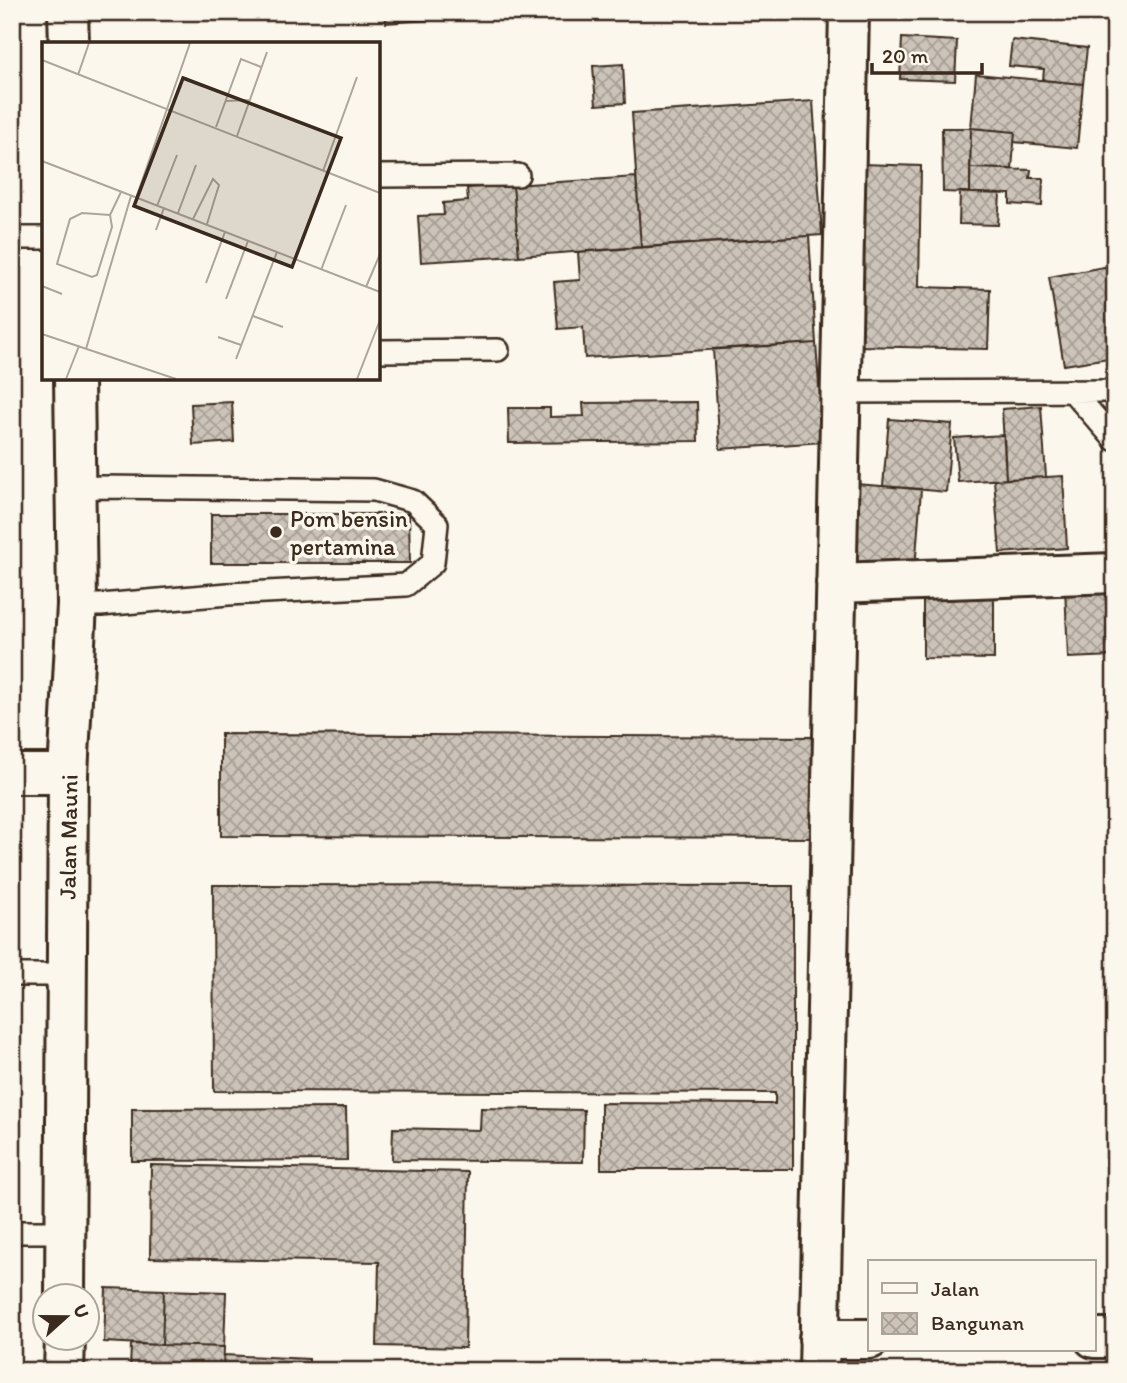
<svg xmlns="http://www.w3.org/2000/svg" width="1127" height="1383" viewBox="0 0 1127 1383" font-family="Itim,sans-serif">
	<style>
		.building { fill: url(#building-cross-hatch); stroke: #3b2a1e; stroke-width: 2 }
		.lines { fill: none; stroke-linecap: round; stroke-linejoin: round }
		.service-casing { stroke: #3b2a1e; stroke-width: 26 }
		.minor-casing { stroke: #3b2a1e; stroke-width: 44 }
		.secondary-casing { stroke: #3b2a1e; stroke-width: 44 }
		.service { stroke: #fbf7ec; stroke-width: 21 }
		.minor { stroke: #fbf7ec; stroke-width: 38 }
		.secondary { stroke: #fbf7ec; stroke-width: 38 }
		.poi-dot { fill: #3b2a1e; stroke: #fbf7ec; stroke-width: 2.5 }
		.labels { text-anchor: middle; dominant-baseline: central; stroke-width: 7; stroke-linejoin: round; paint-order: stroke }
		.poi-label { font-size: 24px; fill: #3b2a1e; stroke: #fbf7ec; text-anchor: start }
		.street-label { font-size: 24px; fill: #3b2a1e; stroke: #fbf7ec }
		.inset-road { fill: none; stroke: #aea59a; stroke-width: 2 }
		.view { fill: #3b2a1e; fill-opacity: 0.15; stroke: #3b2a1e; stroke-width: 3.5 }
		.inset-edge { fill: none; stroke: #3b2a1e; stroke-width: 3.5 }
	</style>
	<defs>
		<pattern id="building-cross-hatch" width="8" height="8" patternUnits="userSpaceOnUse" patternTransform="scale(1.75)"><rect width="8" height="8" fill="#ccc4b9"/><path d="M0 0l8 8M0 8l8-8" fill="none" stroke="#a79f96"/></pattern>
	</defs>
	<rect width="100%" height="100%" fill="#fbf7ec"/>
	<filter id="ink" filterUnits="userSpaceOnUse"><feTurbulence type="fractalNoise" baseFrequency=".0143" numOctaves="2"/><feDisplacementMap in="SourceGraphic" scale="14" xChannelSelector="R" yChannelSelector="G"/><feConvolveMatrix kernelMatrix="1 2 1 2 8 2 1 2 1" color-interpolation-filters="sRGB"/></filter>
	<g filter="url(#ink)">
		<path class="building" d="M385,12H427V20L386,23Z
			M902,38L957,41L955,81L900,79Z
			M1012,40L1087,48L1083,84L1043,80L1044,69L1009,66Z
			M623,64L625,103L596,105L593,66Z
			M976,74L1083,84L1077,148L1014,142L1015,132L971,128Z
			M813,101L822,235L641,247L632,113Z
			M942,128H971L970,193L943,192Z
			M971,128L1015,132L1012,169L970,168Z
			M862,164L921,166L919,287L990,289L988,349L858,346Z
			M970,168L1031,170L1030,178H1043L1042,206L1010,204V194L970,193Z
			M636,177L641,247L519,256L513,185Z
			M513,185L519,256L421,262L418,216L444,215L443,203L468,201L467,188Z
			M960,192L1000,194L998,225L959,224Z
			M809,236L816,343L585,358L583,327L558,329L554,282L580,280L578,252Z
			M1115,265V357L1064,365L1049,277Z
			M816,343L823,442L720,449L713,349Z
			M232,402L234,442L193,445L191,404Z
			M697,402L698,441L509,443L508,408H550V417L584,416L583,403Z
			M1041,406L1046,477L1006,479L1002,409Z
			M889,419L952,424L946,492L883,486Z
			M1004,435L1006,479L958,482L954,438Z
			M1063,476L1067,548L1000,553L994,480Z
			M855,484L921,489L915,570L849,565Z
			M211,514H409L410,563H211Z
			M1115,584V656L1068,658L1065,587Z
			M923,596L994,597V659L923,658Z
			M221,734L821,737V838L221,836Z
			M213,885L793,886V1169H601V1103L775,1104V1093L214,1091Z
			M346,1108L347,1160L132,1161V1109Z
			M481,1108L584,1110L583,1162L392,1160L393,1128L480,1130Z
			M151,1165L468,1172L465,1348L377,1346L379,1262L150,1258Z
			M106,1288L164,1290L162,1345L104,1342Z
			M164,1290L226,1292L224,1347L162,1345Z
			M131,1344L224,1347L223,1371H130Z
			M224,1355L309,1359V1371H223Z"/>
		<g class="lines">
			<defs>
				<path id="service" d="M378,176L518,175
					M12,238H44
					M378,351L498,350
					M1072,391L1115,440
					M840,392L1115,391
					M76,489L100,487L374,490L413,501L437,524L433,563L406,585L228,594L101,605H77
					M12,975H66
					M12,1232H66"/>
				<path id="minor" d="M836,583L1115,573
					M12,774H68
					M1094,1338H1115
					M819,1339H870
					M819,1371L849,12"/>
				<path id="secondary" d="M68,12L69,44
					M65,1296L68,774L77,605L74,378
					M64,1371L65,1338"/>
			</defs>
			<use href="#service" class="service-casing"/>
			<use href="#minor" class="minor-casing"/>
			<use href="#secondary" class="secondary-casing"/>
			<use href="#service" class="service"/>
			<use href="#minor" class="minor"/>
			<use href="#secondary" class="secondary"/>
		</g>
	</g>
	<circle class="poi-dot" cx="276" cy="532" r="7"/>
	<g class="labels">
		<g class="poi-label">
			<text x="290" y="518">Pom bensin<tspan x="290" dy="28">pertamina</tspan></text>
		</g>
		<g class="street-label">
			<text transform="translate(68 837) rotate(-89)">Jalan Mauni</text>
		</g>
	</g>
	<g transform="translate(42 42)">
		<rect width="338" height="338" fill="#fbf7ec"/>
		<path class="inset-road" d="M0,18L338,151M36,33L47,1M184,59L208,58M174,85L199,17L219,25M195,94L225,10M0,119L338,250M281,129L315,35M94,156L148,1M115,164L135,113M136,171L154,123M68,173L40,171L28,177L15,222L50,235L55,233L70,185L68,173L79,150M151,177L171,137L177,143L165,182M114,188L122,166M279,228L304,163M164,241L183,190M0,244L20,252M324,245L338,212M184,257L206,199M211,274L241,285M0,292L134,337M176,295L199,303M44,307L89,154M194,317L235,210M24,337L37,304M315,337L338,278"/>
		<path class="view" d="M141,36L299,96L250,225L92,164Z"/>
		<rect width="338" height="338" class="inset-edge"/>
	</g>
	<rect width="1127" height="1383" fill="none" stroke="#fbf7ec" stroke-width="42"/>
	<rect x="21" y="21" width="1085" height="1341" fill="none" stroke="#3b2a1e" stroke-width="2.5" filter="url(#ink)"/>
	<rect x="868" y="1260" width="228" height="91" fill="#fbf7ec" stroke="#aea59a" stroke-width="2"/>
	<rect x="882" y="1283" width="35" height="10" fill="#fbf7ec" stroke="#aea59a" stroke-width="2"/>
	<text x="931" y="1296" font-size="21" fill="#3b2a1e">Jalan</text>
	<rect x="882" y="1313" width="35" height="21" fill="url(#building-cross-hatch)" stroke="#aea59a" stroke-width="2"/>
	<text x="931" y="1330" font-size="21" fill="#3b2a1e">Bangunan</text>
	<g transform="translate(66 1317) rotate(69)"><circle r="33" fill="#fbf7ec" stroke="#aea59a" stroke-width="2"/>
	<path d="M0-5L12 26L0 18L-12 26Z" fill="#3b2a1e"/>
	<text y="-10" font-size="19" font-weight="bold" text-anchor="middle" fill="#3b2a1e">U</text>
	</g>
	<path d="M872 63v10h110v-10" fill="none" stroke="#3b2a1e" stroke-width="3.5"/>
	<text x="882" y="63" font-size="21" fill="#3b2a1e" stroke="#fbf7ec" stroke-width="5" paint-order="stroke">20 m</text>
</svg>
